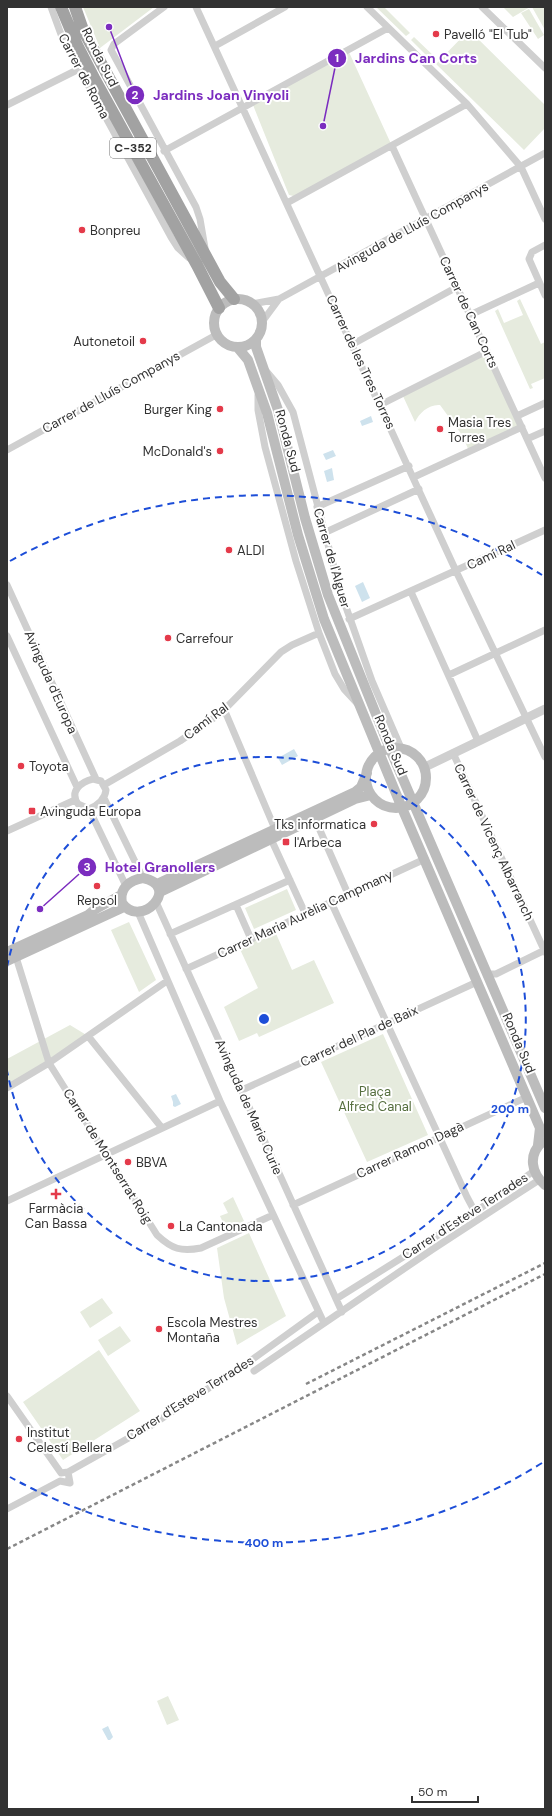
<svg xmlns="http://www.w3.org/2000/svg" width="552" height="1816" viewBox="0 0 552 1816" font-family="'DM Sans',sans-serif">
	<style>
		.green { fill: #e6ebde }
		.water { fill: #cee2ed }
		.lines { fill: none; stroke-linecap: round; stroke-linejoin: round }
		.minor { stroke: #cfcfcf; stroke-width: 7 }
		.tertiary { stroke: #cfcfcf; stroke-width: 9 }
		.secondary { stroke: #bcbcbc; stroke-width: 10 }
		.trunk { stroke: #a2a2a2; stroke-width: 12 }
		.rail { stroke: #878787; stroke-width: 2.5; stroke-dasharray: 4 3; stroke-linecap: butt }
		.ring { fill: none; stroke: #1d4ed8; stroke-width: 2; stroke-dasharray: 7 5 }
		.poi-dot { fill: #e43a4a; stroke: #fff; stroke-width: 1.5 }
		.labels { text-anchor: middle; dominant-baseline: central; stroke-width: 4; stroke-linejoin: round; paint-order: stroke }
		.shield { fill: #fff; stroke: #707070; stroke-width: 1 }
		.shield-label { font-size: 12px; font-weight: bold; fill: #323232 }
		.poi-label { font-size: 13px; fill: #323232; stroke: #fff; text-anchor: start }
		.street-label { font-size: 13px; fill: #323232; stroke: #fff }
		.park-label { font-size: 13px; fill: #566f3f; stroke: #fff }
		.centre { fill: #1d4ed8; stroke: #fff; stroke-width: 2 }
		.ring-label { font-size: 12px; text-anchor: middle; font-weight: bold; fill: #1d4ed8; stroke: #fff; stroke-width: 4; stroke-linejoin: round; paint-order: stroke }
		.leader { fill: none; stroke: #7b2cbf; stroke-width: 1.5 }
		.callout-dot { fill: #7b2cbf; stroke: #fff; stroke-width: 1.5 }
		.mark-label { font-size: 12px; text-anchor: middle; font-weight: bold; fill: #fff }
		.callout-label { font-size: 14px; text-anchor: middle; font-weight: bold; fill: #7b2cbf; stroke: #fff; stroke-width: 4; stroke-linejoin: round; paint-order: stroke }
	</style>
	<rect width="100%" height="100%" fill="#fff"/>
	<path class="green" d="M83,7H154L100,48Z
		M376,7H384L410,33L406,36Z
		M503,7H530L513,17Z
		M532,7H545V30Z
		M529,9L544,35L538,39L521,13Z
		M469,30L545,105V128L524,150L436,64Z
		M414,37L437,59L433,62L411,40Z
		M348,50L392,146L298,197L289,195L253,105Z
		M520,299L541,344L545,342V378L531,384L533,388L530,389L495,311L498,309L504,323L523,315L517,301Z
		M487,351L522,427L469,451L462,435L440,405C429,404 419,413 415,422L402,394Z
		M287,889L296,910L254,929L245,908Z
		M129,922L156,980L139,992L111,930Z
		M274,929L292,970L314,960L334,1003L259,1037L257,1033L239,1041L224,1007L258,988L238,945Z
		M70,1025L88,1036L7,1088V1059Z
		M383,1034L428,1135L367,1162L321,1062Z
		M233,1197L244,1221L226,1229L220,1216L228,1213L223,1203Z
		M249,1233L286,1316L237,1345L224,1298L217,1248Z
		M102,1298L113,1313L90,1328L80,1312Z
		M120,1326L131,1341L108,1356L98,1340Z
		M99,1350L140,1411L63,1460L23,1402Z
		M168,1696L179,1720L167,1725L157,1701Z"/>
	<path class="water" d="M371,416L373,422L362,426L360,421Z
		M333,450L336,456L326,460L323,454Z
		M332,468L334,480L327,482L324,471Z
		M363,582L370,598L362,602L355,586Z
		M294,749L298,756L282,765L278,758Z
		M176,1094L181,1104L175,1107L173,1106V1102L171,1096Z
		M108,1726L113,1737L110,1740H108L102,1729Z"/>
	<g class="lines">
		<path class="minor" d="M51,7L62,37L171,237L178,248L189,258
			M164,7L114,44L111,50L196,207L200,219L205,248
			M196,7L456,571L545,757
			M367,7L467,104L521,167L545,219
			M482,7L545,68
			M215,46L285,7
			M7,105L79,69
			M392,146L545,478
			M164,151L388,28
			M287,203L467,104
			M545,245L532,252L529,259L545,295
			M252,304L279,299L545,153
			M470,315L539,283
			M262,322L279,299
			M353,344L457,287
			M267,372L278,385L293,412L340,590L372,681L401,748
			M258,395V410L265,447L296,561L319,633L335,674L344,689L357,703
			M380,405L487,351
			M517,416L545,403
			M527,439L545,431
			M7,450L216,335
			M414,477L522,427
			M317,507L409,466
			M324,533L419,489
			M7,585L96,779
			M411,592L478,741
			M349,619L545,530
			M7,636L77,787
			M449,675L545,630
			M224,709L275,829
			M453,753L545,952
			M93,779L101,781L106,790C105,800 98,805 89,809L78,804C69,791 81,782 93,779Z
			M104,785L180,741L221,713L281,652L292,645L319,633
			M104,798L143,878
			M89,809L126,886
			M315,819L348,894
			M7,831L75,800
			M271,839L305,913
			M156,902L342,1312
			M331,902L467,1197L475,1212
			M236,905L251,939
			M138,912L220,1101L324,1323
			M170,934L290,880
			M16,957L49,1063L157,1235C172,1249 181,1252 201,1248L273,1215
			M186,969L425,859
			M487,974H496L545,950
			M88,1036L162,1128
			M7,1088L49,1063L167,981
			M242,1090L477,982
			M7,1201L220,1101
			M293,1205L527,1097
			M336,1299L475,1212L534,1171
			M254,1371L433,1249L539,1180
			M7,1396L61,1473L68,1472L70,1483L60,1481L7,1509
			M68,1472L150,1426L246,1364L318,1312"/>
		<path class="tertiary" d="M425,767L545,709"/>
		<path class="secondary" d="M214 323a24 24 0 1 1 48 0a24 24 0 1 1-48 0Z
			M256,340V347L278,410L305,518L328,595L390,749L545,1108
			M238,348L248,360L267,413L298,535L324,619L402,808L540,1128L538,1145
			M366 778a30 30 0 1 1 60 0a30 30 0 1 1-60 0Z
			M143,878C182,886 141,930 122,903C119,888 130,880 143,878Z
			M157,884L355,792L361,787L367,773
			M160,892L355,799L371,795
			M7,952L88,915L94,910L121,895
			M7,961L124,907
			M542,1142C528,1155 531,1173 545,1185"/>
		<path class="trunk" d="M61,7L77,45L95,80L197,265L219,308
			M75,7L83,30L220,282L234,299"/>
		<path class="rail" d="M306,1384L545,1263
			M7,1549L545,1274"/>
	</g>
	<g class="ring">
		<path d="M7 967A262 262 0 1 1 7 1071"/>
		<path d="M542 1463A524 524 0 0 1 10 1477M10 561A524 524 0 0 1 542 575"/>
	</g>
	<g class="poi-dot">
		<circle cx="436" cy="34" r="4"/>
		<circle cx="82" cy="230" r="4"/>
		<circle cx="143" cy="341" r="4"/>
		<circle cx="220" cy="409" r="4"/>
		<circle cx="440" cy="429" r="4"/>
		<circle cx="220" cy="451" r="4"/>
		<circle cx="229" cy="550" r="4"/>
		<circle cx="168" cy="638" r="4"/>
		<circle cx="21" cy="766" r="4"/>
		<rect x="28" y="807" width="8" height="8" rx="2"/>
		<circle cx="374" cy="824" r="4"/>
		<rect x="282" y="838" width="8" height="8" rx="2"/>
		<circle cx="97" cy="886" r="4"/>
		<circle cx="128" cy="1162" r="4"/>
		<path d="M54 1188h4v4h4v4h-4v4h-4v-4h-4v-4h4z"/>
		<circle cx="171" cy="1226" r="4"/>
		<circle cx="159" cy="1329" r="4"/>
		<circle cx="19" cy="1439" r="4"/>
	</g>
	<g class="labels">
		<rect class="shield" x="110" y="138" width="46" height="20" rx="3"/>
		<g class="shield-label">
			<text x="133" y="148">C-352</text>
		</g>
		<g class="poi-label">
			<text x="444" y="34">Pavelló "El Tub"</text>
			<text x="90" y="230">Bonpreu</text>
			<text x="135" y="341" text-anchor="end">Autonetoil</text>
			<text x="212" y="409" text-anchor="end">Burger King</text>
			<text x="448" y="422">Masia Tres<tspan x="448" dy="15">Torres</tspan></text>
			<text x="212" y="451" text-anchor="end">McDonald's</text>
			<text x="237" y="550">ALDI</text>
			<text x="176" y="638">Carrefour</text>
			<text x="29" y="766">Toyota</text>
			<text x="40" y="811">Avinguda Europa</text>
			<text x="366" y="824" text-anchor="end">Tks informatica</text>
			<text x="294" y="842">l'Arbeca</text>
			<text x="97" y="900" text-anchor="middle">Repsol</text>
			<text x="136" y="1162">BBVA</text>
			<text x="56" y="1208" text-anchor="middle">Farmàcia<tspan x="56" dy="15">Can Bassa</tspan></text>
			<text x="179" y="1226">La Cantonada</text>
			<text x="167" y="1322">Escola Mestres<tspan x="167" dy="15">Montaña</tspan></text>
			<text x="27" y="1432">Institut<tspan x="27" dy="15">Celestí Bellera</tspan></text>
		</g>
		<g class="street-label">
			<text transform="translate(100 57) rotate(63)">Ronda Sud</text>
			<text transform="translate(84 76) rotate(62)">Carrer de Roma</text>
			<text transform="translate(412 227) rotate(-29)">Avinguda de Lluís Companys</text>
			<text transform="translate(469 312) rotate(65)">Carrer de Can Corts</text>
			<text transform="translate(361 362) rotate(65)">Carrer de les Tres Torres</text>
			<text transform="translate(111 392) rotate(-29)">Carrer de Lluís Companys</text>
			<text transform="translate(288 441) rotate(75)">Ronda Sud</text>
			<text transform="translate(491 555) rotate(-25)">Camí Ral</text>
			<text transform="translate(332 558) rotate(74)">Carrer de l'Alguer</text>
			<text transform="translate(51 682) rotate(66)">Avinguda d'Europa</text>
			<text transform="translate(206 721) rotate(-37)">Camí Ral</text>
			<text transform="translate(391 745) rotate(67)">Ronda Sud</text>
			<text transform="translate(494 842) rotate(65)">Carrer de Vicenç Albarranch</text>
			<text transform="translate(305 914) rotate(-25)">Carrer Maria Aurèlia Campmany</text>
			<text transform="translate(359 1036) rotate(-25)">Carrer del Pla de Baix</text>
			<text transform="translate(519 1043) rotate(67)">Ronda Sud</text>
			<text transform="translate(249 1107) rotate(66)">Avinguda de Marie Curie</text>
			<text transform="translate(410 1150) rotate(-25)">Carrer Ramon Dagà</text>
			<text transform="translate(108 1156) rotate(58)">Carrer de Montserrat Roig</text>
			<text transform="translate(465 1216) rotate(-33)">Carrer d'Esteve Terrades</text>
			<text transform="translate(190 1398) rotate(-32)">Carrer d'Esteve Terrades</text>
		</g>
		<g class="park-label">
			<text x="375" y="1091">Plaça<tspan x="375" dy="15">Alfred Canal</tspan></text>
		</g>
	</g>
	<circle cx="264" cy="1019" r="6" class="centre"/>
	<g class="ring-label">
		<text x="510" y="1113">200 m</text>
		<text x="264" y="1547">400 m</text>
	</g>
	<path class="leader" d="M323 126L337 58M109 27L135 95M40 909L87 867"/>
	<g class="callout-dot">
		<circle cx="323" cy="126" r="4"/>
		<circle cx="109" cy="27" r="4"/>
		<circle cx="40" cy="909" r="4"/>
		<circle cx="337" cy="58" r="10"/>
		<circle cx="135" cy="95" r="10"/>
		<circle cx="87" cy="867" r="10"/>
	</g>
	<g class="mark-label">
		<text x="337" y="62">1</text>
		<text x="135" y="99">2</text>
		<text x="87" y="871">3</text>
	</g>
	<g class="callout-label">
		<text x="416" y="63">Jardins Can Corts</text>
		<text x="221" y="100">Jardins Joan Vinyoli</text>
		<text x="160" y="872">Hotel Granollers</text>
	</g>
	<rect width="552" height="1816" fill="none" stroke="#323232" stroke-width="16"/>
	<path d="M412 1796v6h66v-6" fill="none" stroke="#323232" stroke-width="2"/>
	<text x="418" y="1796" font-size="12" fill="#323232" stroke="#ffffff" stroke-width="3" paint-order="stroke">50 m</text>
</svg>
